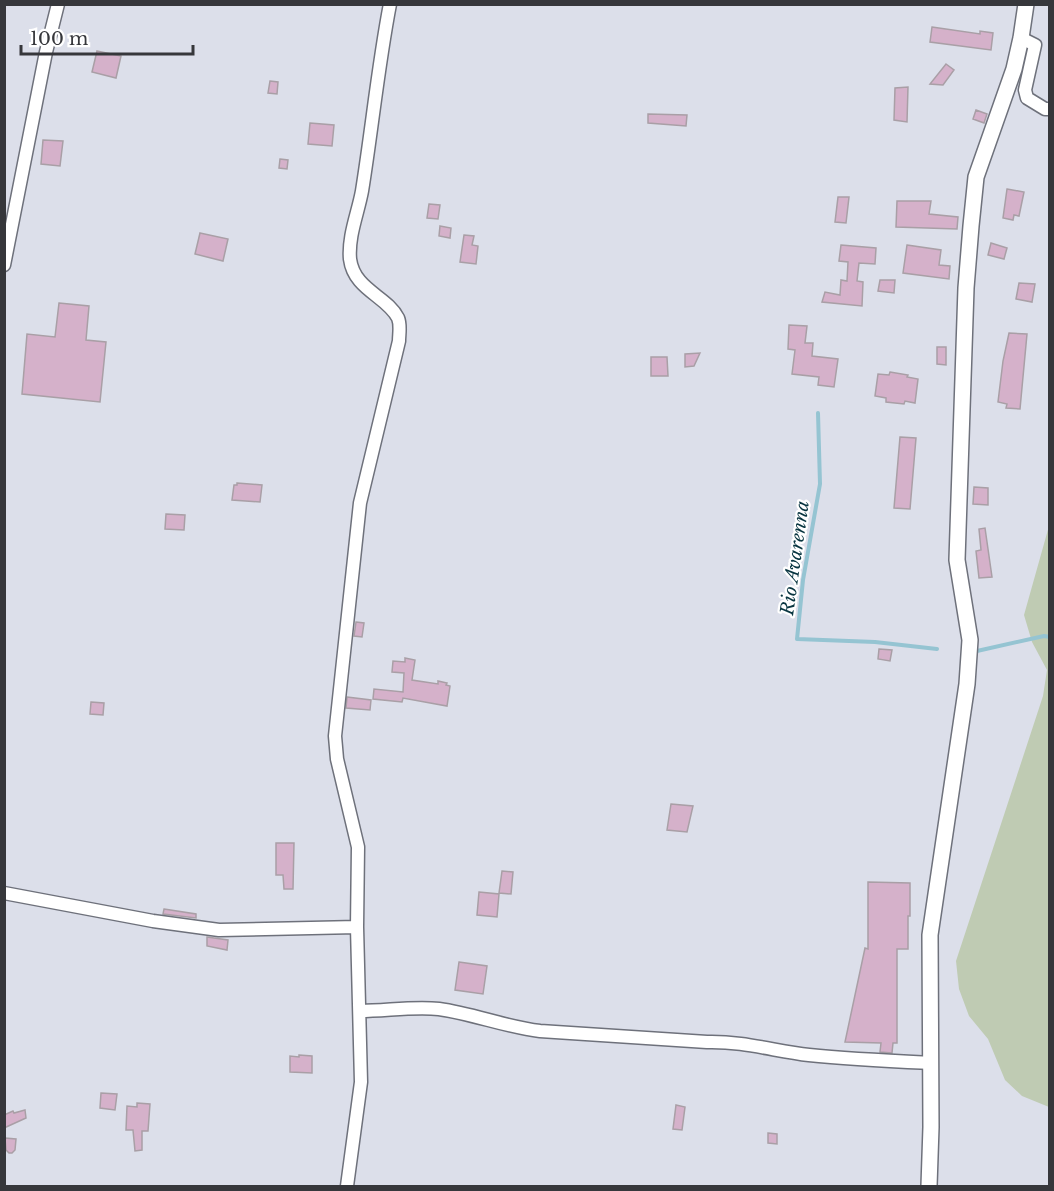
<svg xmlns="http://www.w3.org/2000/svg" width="1054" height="1191" viewBox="0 0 1054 1191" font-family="'Libre Baskerville',serif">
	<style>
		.green { fill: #bfcbb3 }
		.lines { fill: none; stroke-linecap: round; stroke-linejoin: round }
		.stream { stroke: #95c4d2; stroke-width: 4 }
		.building { fill: #d5b1ca; stroke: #a99fa6; stroke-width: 1.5 }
		.minor-casing { stroke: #6e717b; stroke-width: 15 }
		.major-casing { stroke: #6e717b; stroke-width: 18 }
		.minor { stroke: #fff; stroke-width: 12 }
		.major { stroke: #fff; stroke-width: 15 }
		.labels { text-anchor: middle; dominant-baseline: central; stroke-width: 4.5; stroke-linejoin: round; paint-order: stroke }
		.water-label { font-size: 18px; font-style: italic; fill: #083540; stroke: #fff }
	</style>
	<rect width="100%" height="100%" fill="#dcdfea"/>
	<path class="green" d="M1049,526V1107L1022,1096L1005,1080L988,1039L969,1016L959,989L956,961L1043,696L1047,670L1032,642L1024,615Z"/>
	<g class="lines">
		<path class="stream" d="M818,413L820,484L803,580L797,639L875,642L937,649
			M977,651L1044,636L1050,637"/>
	</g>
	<path class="building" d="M932,27L980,34V31L993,33L991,50L930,42Z
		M97,51L121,56L116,78L92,72Z
		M946,64L954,70L943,85L930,84Z
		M270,81L278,82L277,94L268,93Z
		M908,87L907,122L894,120L895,88Z
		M976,110L987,114L984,123L973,119Z
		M648,114L687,115L686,126L648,123Z
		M310,123L334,125L332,146L308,144Z
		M43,140L63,141L60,166L41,164Z
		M280,159L288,160L287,169L279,168Z
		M1007,189L1024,192L1019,216L1014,215L1013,220L1003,218Z
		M838,197H849L846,223L835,222Z
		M897,201H931L929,214L958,217L957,229L896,227Z
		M429,204L440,205L438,219L427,218Z
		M440,226L451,228L450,238L439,236Z
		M200,233L228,239L223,261L195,254Z
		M464,235L474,236L472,245L478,246L476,264L460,262Z
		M991,243L1007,248L1004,259L988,255Z
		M841,245L876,248L875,264L859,263L857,281L863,282L862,306L822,302L825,292L840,295L841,280L847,281L848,262L839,261Z
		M907,245L941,250L939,265L950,266L949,279L903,273Z
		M880,280H895L894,293L878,291Z
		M1019,283L1035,284L1032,302L1016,299Z
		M59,303L89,306L86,340L106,342L100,402L22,394L27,334L55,337Z
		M789,325L807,326L805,343H813L812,356L838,359L834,387L818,385L819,377L792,374L795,350L788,349Z
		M1009,333L1027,334L1020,409L1006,408L1007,404L998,402L1003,361Z
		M937,347H946V365L937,364Z
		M700,353L694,366L685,367V354Z
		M651,357H667L668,376H651Z
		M890,372L908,375L907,377L918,379L915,403L905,401L904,404L886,402V398L875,396L878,374L889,375Z
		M900,437L916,438L910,509L894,508Z
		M237,483L262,485L260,502L232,500L234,485H237Z
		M974,487L988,488V505L973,504Z
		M166,514L185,515L184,530L165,529Z
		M985,528L992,577L979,578L976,551L981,550L979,529Z
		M356,622L364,623L362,637L354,636Z
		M879,649L892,650L890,661L878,659Z
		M405,658L415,660L412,680L438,684V681L447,683L446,685L450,686L447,706L403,698L402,702L373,699L374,689L403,692L404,673L392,672L393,661L405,662Z
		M347,697L371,700L370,710L346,708Z
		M91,702L104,703L103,715L90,714Z
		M671,804L693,806L687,832L667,830Z
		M276,843H294L293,889H284L283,875H276Z
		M502,871L513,872L511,894L499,893Z
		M868,882L910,883V916H908V949H897V1043H893L892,1053L880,1052L881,1043L845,1042L865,948L868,949Z
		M479,892L499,894L497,917L477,915Z
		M164,909L196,914V918L163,914Z
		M207,937L228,940L227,950L207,946Z
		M459,962L487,966L483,994L455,990Z
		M299,1055L312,1056V1073L290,1072V1056L299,1057Z
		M101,1093L117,1094L115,1110L100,1108Z
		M137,1103L150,1104L148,1131H142V1150L135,1151L133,1130H126L127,1106L137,1107Z
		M676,1105L685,1107L682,1130L673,1129Z
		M25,1110L26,1118L4,1128V1115L13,1111L14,1113Z
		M768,1133L777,1134V1144L768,1143Z
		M5,1138L16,1139L15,1150L12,1153H9L6,1150Z"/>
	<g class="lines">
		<defs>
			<path id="minor" d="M1021,38L1035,45L1025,90L1027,98L1045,109H1050
				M4,265L46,52L58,4
				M4,893L153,921L219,930L357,927
				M360,1011C386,1011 414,1006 439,1009C474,1014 506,1027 540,1031L707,1042C742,1041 775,1051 809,1055C849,1059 890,1061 930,1063
				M347,1186L361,1082L357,927L358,847L337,759L335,736L360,503L399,341C399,334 401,325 398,318C387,296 354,290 350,259C348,236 358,213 362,191C372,129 378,66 390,4"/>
			<path id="major" d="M929,1186L931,1127L930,935L967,684L970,640L957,560L966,288L971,226L976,177L1014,69L1021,38L1026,4"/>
		</defs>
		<use href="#minor" class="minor-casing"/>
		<use href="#major" class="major-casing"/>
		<use href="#minor" class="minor"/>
		<use href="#major" class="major"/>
	</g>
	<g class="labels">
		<g class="water-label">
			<text transform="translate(795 558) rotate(-82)">Rio Avarenna</text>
		</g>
	</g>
	<rect width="1054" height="1191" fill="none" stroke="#36373b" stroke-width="12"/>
	<path d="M21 45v9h172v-9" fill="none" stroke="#36373b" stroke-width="3"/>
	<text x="30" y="45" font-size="18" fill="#36373b" stroke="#ffffff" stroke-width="4.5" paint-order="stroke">100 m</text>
</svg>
